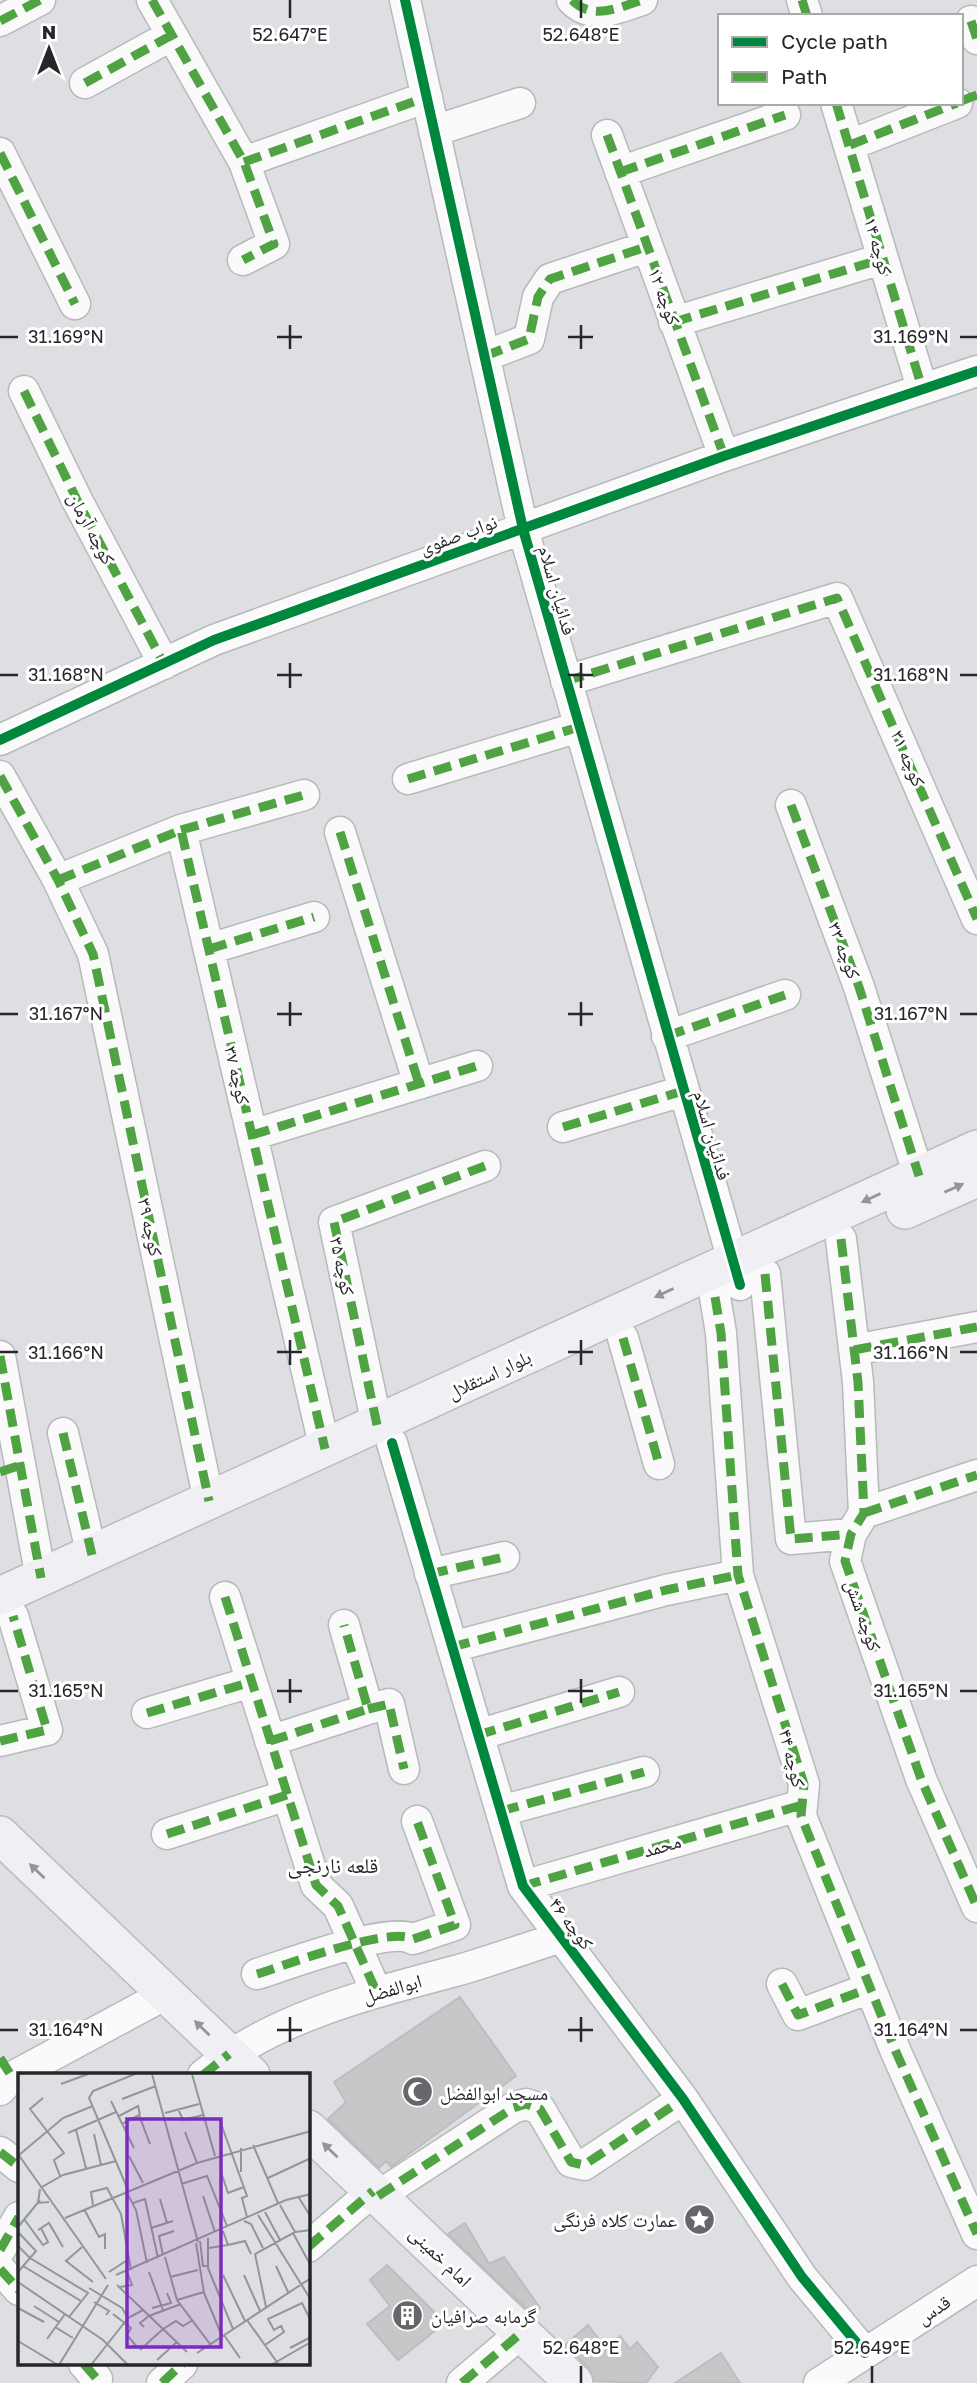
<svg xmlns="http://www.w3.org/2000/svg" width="977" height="2383" viewBox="0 0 977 2383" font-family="'Golos Text','Noto Naskh Arabic',sans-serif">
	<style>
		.building { fill: #c7c7c9; stroke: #bcbdbf; stroke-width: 2 }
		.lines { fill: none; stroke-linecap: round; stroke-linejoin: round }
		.minor-casing { stroke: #b9b9bc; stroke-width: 33 }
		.major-casing { stroke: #bbbcbe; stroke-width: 40 }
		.minor { stroke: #fafafb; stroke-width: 30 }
		.major { stroke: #efeff4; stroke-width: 37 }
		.quiet { stroke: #50a342; stroke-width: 9; stroke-dasharray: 18 9; stroke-linecap: butt }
		.cycleway-casing { stroke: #fff; stroke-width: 15 }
		.cycleway { stroke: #00873e; stroke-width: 10 }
		.oneway { fill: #959599 }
		.ticks { fill: none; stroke: #262729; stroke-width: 2.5 }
		.labels { text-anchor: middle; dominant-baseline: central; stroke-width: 6; stroke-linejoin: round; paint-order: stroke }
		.street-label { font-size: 19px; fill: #262729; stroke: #fff }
		.poi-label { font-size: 19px; fill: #262729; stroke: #fff; text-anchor: start }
		.neighbourhood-label { font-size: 21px; fill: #262729; stroke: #fff }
		.inset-road { fill: none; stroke: #949598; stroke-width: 2 }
		.view { fill: #7b2cbf; fill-opacity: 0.15; stroke: #7b2cbf; stroke-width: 3.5 }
		.inset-edge { fill: none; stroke: #262729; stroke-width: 3.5 }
		.ticks-label { font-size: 18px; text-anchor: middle; fill: #262729; stroke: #fff; stroke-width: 6; stroke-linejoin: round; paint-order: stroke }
	</style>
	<rect width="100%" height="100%" fill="#dedfe2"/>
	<path class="building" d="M460,1997L516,2076L391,2167L386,2161L379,2168L328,2119L346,2102L334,2082Z
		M465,2223L489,2264L504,2257L540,2308L533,2315L448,2234Z
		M387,2265L445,2323L398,2360L367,2324L390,2306L370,2280Z
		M588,2325L607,2349L620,2336L630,2349L637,2342L658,2367L646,2383L594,2381L589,2368L565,2345Z
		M721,2353L740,2383H675Z"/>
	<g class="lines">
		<defs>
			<path id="minor" d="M152,0L244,162L274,244L243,260
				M405,0L523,529L740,1285
				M572,0C593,21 617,8 642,0
				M802,0L807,16
				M0,21L40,0
				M971,21L977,39
				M85,83L172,35
				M836,103L922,388
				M434,131L520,103
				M607,135L724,456
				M850,145L957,103
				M0,153L75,304
				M244,162L427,97
				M620,172L785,115
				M674,322L882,259
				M485,356L529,339L538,297L550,279L646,247
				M24,391L77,500L164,664
				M566,681L837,598L977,919
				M0,740L214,640L724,456L977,371
				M0,776L58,880L93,954L209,1501
				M408,779L579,727
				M791,805L859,987L919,1176
				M181,830L304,795
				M340,832L419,1084
				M58,880L181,830L325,1449
				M209,949L314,917
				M667,1036L785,995
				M563,1127L683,1091
				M252,1135L477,1066
				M841,1239L858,1382L864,1513L851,1534L845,1561L921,1779L977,1907
				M765,1274L791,1539L851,1534
				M715,1297L721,1333L738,1575L804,1784L801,1816L896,2052L977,2234
				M623,1338L659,1464
				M854,1350L977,1327
				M0,1356L41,1578
				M377,1425L334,1222L485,1166
				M63,1433L92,1555
				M392,1443L523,1886L683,2099L802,2277L865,2353
				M864,1513L977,1475
				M430,1574L504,1557
				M225,1597L316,1885L338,1906L376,1991
				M452,1647L666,1590L738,1575
				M368,1709L389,1704L404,1769
				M147,1713L251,1682
				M478,1735L619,1692
				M0,1741L47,1730L13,1616
				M270,1741L368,1709L344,1625
				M501,1811L644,1772
				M167,1834L287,1795
				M523,1886L802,1805
				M257,1974C286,1965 389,1926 413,1939L455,1925L417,1821
				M782,1984L798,2015L870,1988
				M203,2075C275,2016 370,1994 459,1970C493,1960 527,1948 561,1937
				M0,2090L12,2077L166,1994
				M0,2152L19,2167
				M378,2196L513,2108L526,2104L540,2109L571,2162L584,2165L683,2099
				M308,2247L373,2191
				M0,2250L19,2217
				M0,2269L19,2290
				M84,2364L97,2379
				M162,2383L182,2364
				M462,2383L521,2333
				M819,2383L977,2281"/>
			<path id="major" d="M905,1210L977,1178
				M0,1596L977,1149
				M0,1835L251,2075
				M308,2129L574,2383"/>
		</defs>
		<use href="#minor" class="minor-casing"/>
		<use href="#major" class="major-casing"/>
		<use href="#minor" class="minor"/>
		<use href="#major" class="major"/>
		<path class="quiet" d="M152,0L244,162L274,244L243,260
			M572,0C593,21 617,8 642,0
			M802,0L807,16
			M0,21L40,0
			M971,21L977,39
			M85,83L172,35
			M961,101L977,95
			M836,103L922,388
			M607,135L724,456
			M850,145L957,103
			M0,153L75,304
			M244,162L427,97
			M620,172L785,115
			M674,322L882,259
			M485,356L529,339L538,297L550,279L646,247
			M24,391L77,500L164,664
			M566,681L837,598L977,919
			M0,776L58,880L93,954L209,1501
			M408,779L579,727
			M791,805L859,987L919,1176
			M181,830L304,795
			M340,832L419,1084
			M58,880L181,830L325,1449
			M209,949L314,917
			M667,1036L785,995
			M563,1127L683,1091
			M252,1135L477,1066
			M841,1239L858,1382L864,1513L851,1534L845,1561L921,1779L977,1907
			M765,1274L791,1539L851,1534
			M715,1297L721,1333L738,1575L804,1784L801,1816L896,2052L977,2234
			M623,1338L659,1464
			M854,1350L977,1327
			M0,1356L41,1578
			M377,1425L334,1222L485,1166
			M63,1433L92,1555
			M0,1472L21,1465
			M864,1513L977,1475
			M430,1574L504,1557
			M225,1597L316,1885L338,1906L376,1991
			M452,1647L666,1590L738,1575
			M368,1709L389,1704L404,1769
			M147,1713L251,1682
			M478,1735L619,1692
			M0,1741L47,1730L13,1616
			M270,1741L368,1709L344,1625
			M501,1811L644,1772
			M167,1834L287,1795
			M523,1886L802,1805
			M257,1974C286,1965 389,1926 413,1939L455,1925L417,1821
			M782,1984L798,2015L870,1988
			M0,2058L12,2077
			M203,2075L229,2054
			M0,2152L19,2167
			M378,2196L513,2108L526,2104L540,2109L571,2162L584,2165L683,2099
			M308,2247L373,2191
			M0,2250L19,2217
			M0,2269L19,2290
			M84,2364L97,2379
			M162,2383L182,2364
			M462,2383L521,2333"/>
		<defs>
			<path id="cycleway" d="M405,0L523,529L740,1285
				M0,740L214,640L724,456L977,371
				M392,1443L523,1886L683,2099L802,2277L865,2353"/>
		</defs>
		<use href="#cycleway" class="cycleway-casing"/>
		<use href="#cycleway" class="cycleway"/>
	</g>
	<defs><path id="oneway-solid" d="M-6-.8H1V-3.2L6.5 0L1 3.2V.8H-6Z" transform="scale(1.75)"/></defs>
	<g class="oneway">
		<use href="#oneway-solid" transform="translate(954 1188) rotate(-24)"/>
		<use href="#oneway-solid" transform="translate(871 1198) rotate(155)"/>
		<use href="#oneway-solid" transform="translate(664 1293) rotate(155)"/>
		<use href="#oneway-solid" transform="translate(37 1871) rotate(-136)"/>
		<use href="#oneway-solid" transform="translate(202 2028) rotate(-136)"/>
		<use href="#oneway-solid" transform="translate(330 2150) rotate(-136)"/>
	</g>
	<path class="ticks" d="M290,0V18M581,0V18M290,325V349M581,325V349M0,337H18M277,337H302M568,337H593M960,337H977M290,663V688M581,663V688M0,675H18M277,675H302M568,675H593M960,675H977M290,1002V1026M581,1002V1026M0,1014H18M277,1014H302M568,1014H593M960,1014H977M290,1340V1365M581,1340V1365M0,1352H18M277,1352H302M568,1352H593M960,1352H977M290,1679V1703M581,1679V1703M0,1691H18M277,1691H302M568,1691H593M960,1691H977M290,2017V2042M581,2017V2042M0,2030H18M277,2030H302M568,2030H593M960,2030H977M581,2366V2383M872,2366V2383"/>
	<defs>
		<symbol id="mosque-disc" viewBox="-11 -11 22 22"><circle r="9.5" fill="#66676a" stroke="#fff"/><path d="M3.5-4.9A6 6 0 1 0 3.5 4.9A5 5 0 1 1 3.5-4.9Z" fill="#fff"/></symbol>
		<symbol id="sight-disc" viewBox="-11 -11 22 22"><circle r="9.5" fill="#66676a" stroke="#fff"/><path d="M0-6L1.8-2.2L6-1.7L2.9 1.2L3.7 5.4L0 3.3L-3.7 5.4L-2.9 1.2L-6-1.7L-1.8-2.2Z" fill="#fff"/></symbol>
		<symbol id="building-disc" viewBox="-11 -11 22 22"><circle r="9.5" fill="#66676a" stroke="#fff"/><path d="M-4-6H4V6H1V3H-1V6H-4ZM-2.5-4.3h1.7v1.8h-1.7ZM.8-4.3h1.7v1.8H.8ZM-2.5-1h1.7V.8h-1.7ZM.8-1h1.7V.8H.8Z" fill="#fff"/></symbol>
	</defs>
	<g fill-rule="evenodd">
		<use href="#mosque-disc" x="400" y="2074" width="35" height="35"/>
		<use href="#sight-disc" x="682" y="2202" width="35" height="35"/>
		<use href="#building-disc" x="390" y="2298" width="35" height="35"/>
	</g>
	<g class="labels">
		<g class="street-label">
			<text transform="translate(879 246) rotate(74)">کوچه ۱۴</text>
			<text transform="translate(665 296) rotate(70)">کوچه ۱۲</text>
			<text transform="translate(92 528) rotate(62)">کوچه آرمان</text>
			<text transform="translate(458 534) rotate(-20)">نواب صفوی</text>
			<text transform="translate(558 590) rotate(74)">فدائیان اسلام</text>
			<text transform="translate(909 758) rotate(67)">کوچه ۳۱</text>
			<text transform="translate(845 950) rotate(69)">کوچه ۳۳</text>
			<text transform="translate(238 1075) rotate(77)">کوچه ۳۷</text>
			<text transform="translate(713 1135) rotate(74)">فدائیان اسلام</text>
			<text transform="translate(151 1227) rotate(78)">کوچه ۳۹</text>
			<text transform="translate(343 1266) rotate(78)">کوچه ۳۵</text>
			<text transform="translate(489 1374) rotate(-25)">بلوار استقلال</text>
			<text transform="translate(864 1615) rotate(71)">کوچه شش</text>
			<text transform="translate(793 1758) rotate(76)">کوچه ۴۴</text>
			<text transform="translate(662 1845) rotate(-16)">محمد</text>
			<text transform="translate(572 1923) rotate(53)">کوچه ۴۶</text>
			<text transform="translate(392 1988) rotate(-16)">ابوالفضل</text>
			<text transform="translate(441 2256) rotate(44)">امام خمینی</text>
			<text transform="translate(933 2309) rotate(-33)">قدس</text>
		</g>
		<g class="poi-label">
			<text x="440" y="2092">مسجد ابوالفضل</text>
			<text x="677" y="2219" text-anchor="end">عمارت کلاه فرنگی</text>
			<text x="431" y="2315">گرمابه صرافیان</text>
		</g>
		<g class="neighbourhood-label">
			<text x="333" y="1865">قلعه نارنجی</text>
		</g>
	</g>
	<g transform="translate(18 2073)">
		<rect width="292" height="292" fill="#dedfe2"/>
		<path class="inset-road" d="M134,1L180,169M174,1L197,83M43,11L70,1M25,25L12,36L46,80L36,87L42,103M104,26L138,13M93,28L116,75M160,36L165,47L185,42M147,40L181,31M101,43L120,33L122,42M202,48L229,123L224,125L229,144M104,51L121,42L132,71M58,57L68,95M167,59L179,90M50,60L98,39M76,61L83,92M235,72L260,130M0,81L88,206M1,82L45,45L75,33M111,83L125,110M223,99V75M204,102L210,120L226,114M250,105L293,85M163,111L189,103L209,153M24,114L45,102L98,88M22,116L20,130L31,129M110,117L71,25L75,18L117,1M108,118L118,137L129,190M185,123L197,159M281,125L293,144M142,126L149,150M115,130L127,126L140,185M75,132L73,119L89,115L103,141L113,197M262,132L277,159M66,136L81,164L87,161V176M247,139L262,167M240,142L293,227M47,145L179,90L293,58M6,146L25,172L30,169L23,155M226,148L233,151L245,175M0,154L22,127M133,155L155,148M20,157L31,150L45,174M0,159L18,178L0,199M275,160L293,193M190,165V195L215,256M182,168L185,193H191M178,170L186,220L204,263M210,172L227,168L233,181M0,173L12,185L70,220L51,244M64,174L48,188L75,209M191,175L210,172L205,158M145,182L141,163L156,158M147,184L159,227L192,271M5,193L63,228M258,193L270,219M91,199L111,186M131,199L145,237M98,202L268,127L293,121M205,202L227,248M226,202L242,238M152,204L180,197M0,209L85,267L110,292M99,212L169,279M102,214L114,212L110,201M71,215L104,235L110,245M159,227L186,219M76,229L91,238L88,242M16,233L41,249M248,234L237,181L277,159L293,157M0,235L26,249M134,235L153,230L149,220M95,241L113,255L109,262L119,274M229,247L261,292M37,254L55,265M126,254L122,250L131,243L163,231M145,256L158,248L165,253L175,247M206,262L222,285M29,266L47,241M0,268L40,292M247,272L266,259L263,253L256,257L250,246L284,230L293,248M272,275L293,264M122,277L145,256M179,280L293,205M139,287L159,269M41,292L90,212M73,292L110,245L125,237M253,292L293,269"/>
		<path class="view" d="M109,46H203V274H109Z"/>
		<rect width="292" height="292" class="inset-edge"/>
	</g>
	<g class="ticks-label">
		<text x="290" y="41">52.647°E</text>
		<text x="581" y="41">52.648°E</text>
		<text x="66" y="343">31.169°N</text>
		<text x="911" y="343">31.169°N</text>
		<text x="66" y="681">31.168°N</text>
		<text x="911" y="681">31.168°N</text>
		<text x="66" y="1020">31.167°N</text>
		<text x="911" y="1020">31.167°N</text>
		<text x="66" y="1359">31.166°N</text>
		<text x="911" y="1359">31.166°N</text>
		<text x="66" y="1697">31.165°N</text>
		<text x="911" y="1697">31.165°N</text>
		<text x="66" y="2036">31.164°N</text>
		<text x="911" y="2036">31.164°N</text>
		<text x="581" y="2354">52.648°E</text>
		<text x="872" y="2354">52.649°E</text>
	</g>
	<rect x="718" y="14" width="245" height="91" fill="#ffffff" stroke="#a8a9a9" stroke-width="2"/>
	<rect x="732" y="37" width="35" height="10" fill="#00873e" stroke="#a8a9a9" stroke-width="2"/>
	<text x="781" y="49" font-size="21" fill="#262729">Cycle path</text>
	<rect x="732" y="72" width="35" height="10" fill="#50a342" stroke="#a8a9a9" stroke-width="2"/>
	<text x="781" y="84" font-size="21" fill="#262729">Path</text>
	<g transform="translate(49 49)" stroke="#ffffff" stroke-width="5" paint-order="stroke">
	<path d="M0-5L12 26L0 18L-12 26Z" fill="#262729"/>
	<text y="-10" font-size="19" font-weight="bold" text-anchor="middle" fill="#262729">N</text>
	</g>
</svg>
